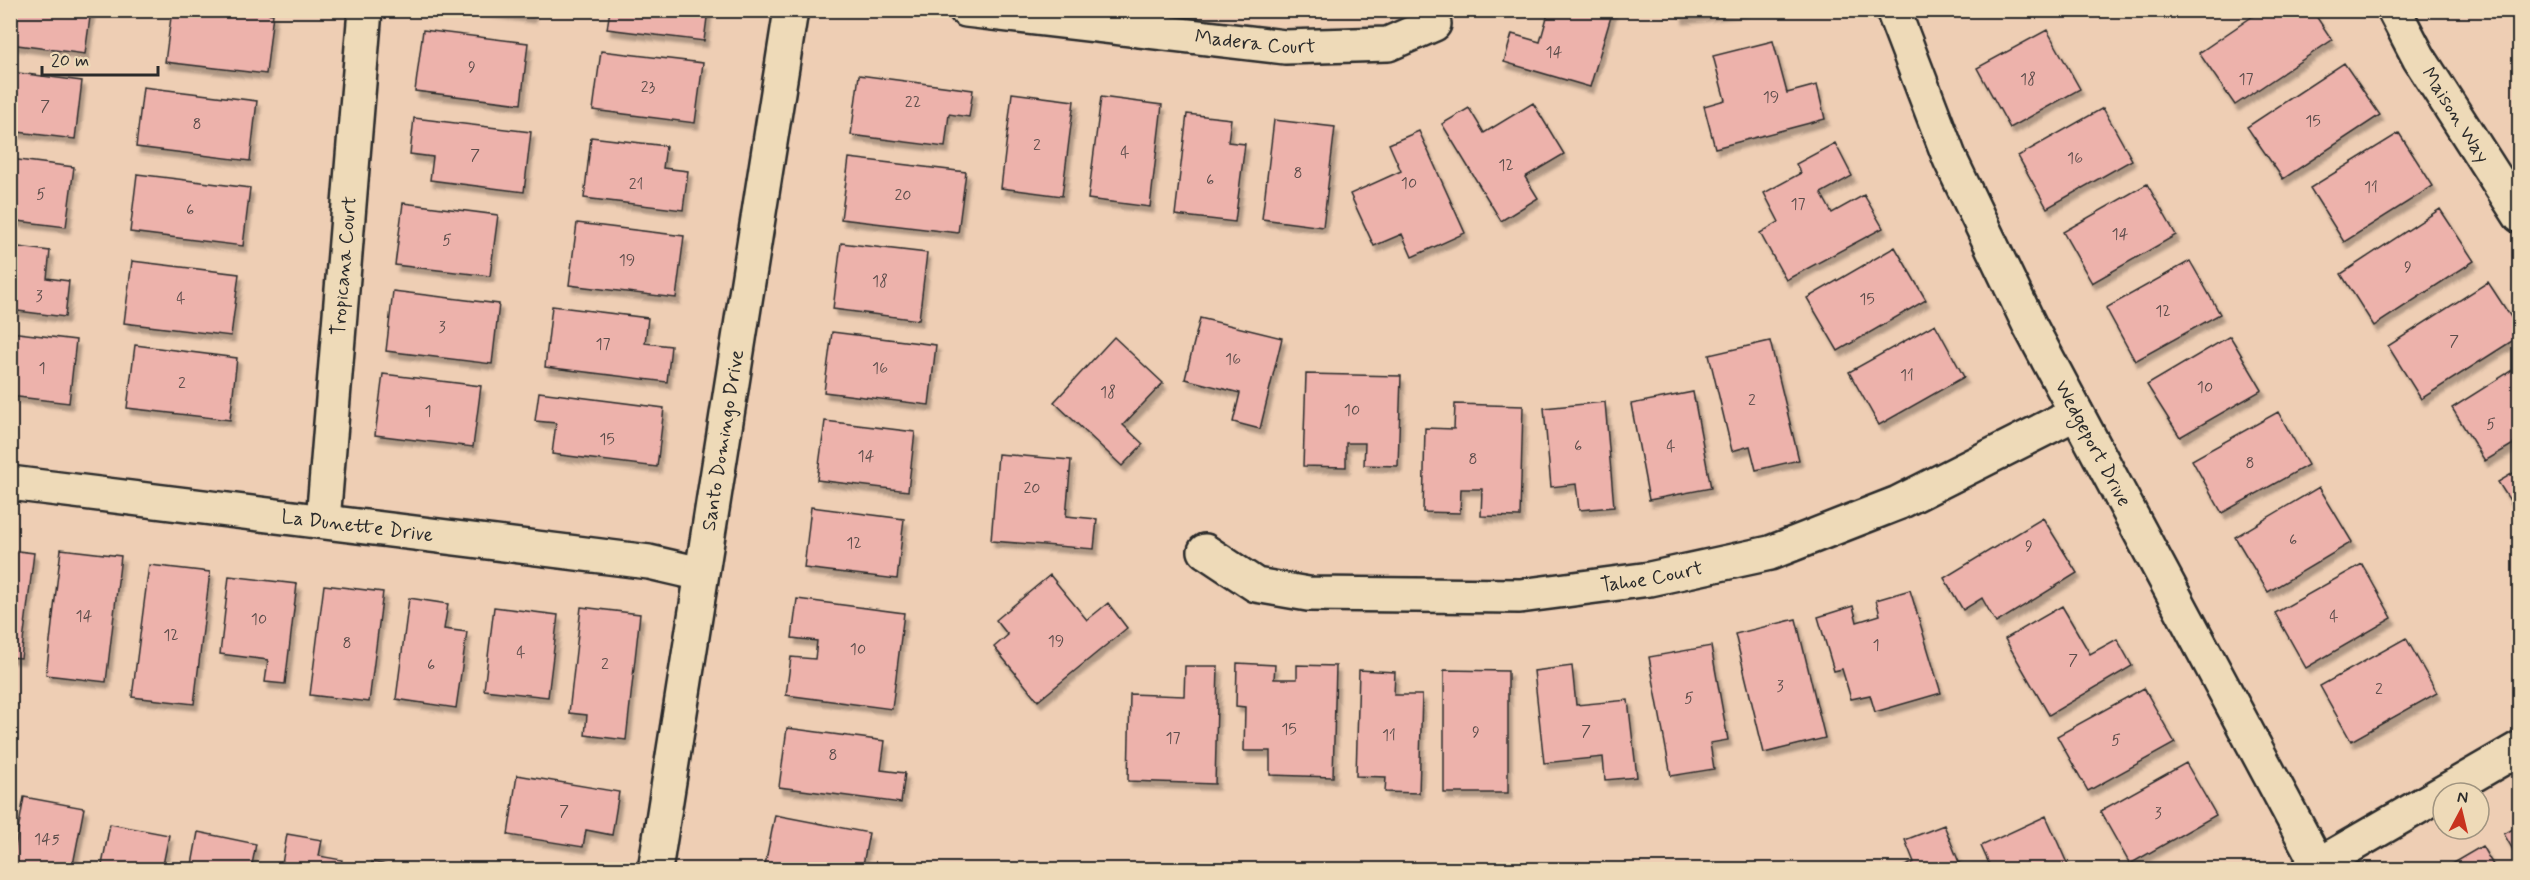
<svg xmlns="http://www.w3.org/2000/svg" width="2530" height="880" viewBox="0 0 2530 880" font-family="Mynerve,sans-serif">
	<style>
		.building { fill: #edb2ab; stroke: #2b2b2b; stroke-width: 1.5; filter: url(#shadow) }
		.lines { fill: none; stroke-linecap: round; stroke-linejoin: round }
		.minor-casing { stroke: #2b2b2b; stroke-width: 38 }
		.minor { stroke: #eedab8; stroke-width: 33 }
		.labels { text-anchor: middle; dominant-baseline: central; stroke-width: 4.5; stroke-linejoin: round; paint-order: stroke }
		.number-label { font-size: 16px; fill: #5c4d4b }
		.street-label { font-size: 20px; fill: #2b2b2b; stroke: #eedab8 }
	</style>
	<defs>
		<filter id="shadow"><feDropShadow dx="3.5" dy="6" stdDeviation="1.5" flood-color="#0004"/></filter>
	</defs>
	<rect width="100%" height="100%" fill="#eeceb4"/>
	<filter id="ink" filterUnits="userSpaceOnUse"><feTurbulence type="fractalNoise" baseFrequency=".0167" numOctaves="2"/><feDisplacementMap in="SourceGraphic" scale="12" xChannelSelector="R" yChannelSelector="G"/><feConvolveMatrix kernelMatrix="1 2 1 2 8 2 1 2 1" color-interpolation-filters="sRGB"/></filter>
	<g filter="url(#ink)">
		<path class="building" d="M10,10H91L85,54L10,44Z
			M172,10H243L273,14L266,74L165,62Z
			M479,10H532V17Z
			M610,10H708L704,41L607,29Z
			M1549,10H1613L1590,87L1504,62L1512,34L1540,42Z
			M1679,10H1745L1680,18Z
			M2262,10H2312L2332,40L2235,105L2199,53Z
			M423,30L528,43L521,104L415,91Z
			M2047,30L2080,89L2010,128L1977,68Z
			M1773,41L1787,93L1817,85L1825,119L1715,148L1704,106L1725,100L1713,56Z
			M601,51L703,63L695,123L593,110Z
			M2344,63L2380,115L2283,179L2247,127Z
			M10,72L82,81L75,139L10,131Z
			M859,75L973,90L969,117L949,114L945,147L851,135Z
			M143,87L257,101L250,161L136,147Z
			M1012,93L1074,101L1062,196L1001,188Z
			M1101,97L1162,105L1150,207L1088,199Z
			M1533,103L1564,154L1525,177L1538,198L1501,221L1442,124L1469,108L1484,133Z
			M2103,108L2132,160L2047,208L2018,156Z
			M1187,114L1231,119L1228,142L1245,144L1235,222L1175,215Z
			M414,118L531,132L524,192L430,180L433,157L410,154Z
			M1274,120L1335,127L1323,227L1262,219Z
			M1419,131L1465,233L1412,257L1402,234L1374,246L1350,194L1401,171L1389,144Z
			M2399,133L2433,186L2344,242L2310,188Z
			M591,137L666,146L663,168L688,171L683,210L584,198Z
			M1835,143L1852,176L1821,193L1832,213L1864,195L1883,228L1786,280L1760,233L1779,222L1764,193L1801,173L1796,164Z
			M849,158L966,172L958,233L841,219Z
			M10,159L74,167L66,227L10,220Z
			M137,174L250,188L243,246L130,232Z
			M2147,184L2176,235L2092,283L2063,232Z
			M403,203L498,215L490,276L395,265Z
			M2440,209L2474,261L2374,326L2341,274Z
			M577,223L684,236L676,298L569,285Z
			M841,243L927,253L919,320L833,309Z
			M10,246L50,251L47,278L69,281L65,317L10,310Z
			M1895,247L1926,300L1838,351L1807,298Z
			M132,261L239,274L231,336L124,323Z
			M2190,261L2220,314L2135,361L2106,308Z
			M2488,282L2520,331V336L2421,399L2388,346Z
			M393,291L499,304L492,364L386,351Z
			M552,306L648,318L645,343L671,346L667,382L545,367Z
			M1200,318L1282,338L1260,429L1233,422L1240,393L1185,379Z
			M1935,324L1964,377L1879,425L1849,372Z
			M10,332L76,340L69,403L10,396Z
			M832,332L936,345L929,405L824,392Z
			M2230,336L2262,390L2180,437L2147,385Z
			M1114,337L1163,383L1123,425L1143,444L1122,466L1054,402Z
			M1770,341L1799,460L1756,470L1750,446L1732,451L1709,355Z
			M135,345L237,358L230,420L127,408Z
			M2520,365V440L2485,461L2452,408Z
			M383,374L481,386L473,447L375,435Z
			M1306,374L1401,376L1398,466L1364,465L1365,443H1346V467L1303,466Z
			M539,392L664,408L657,467L552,454L556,423L535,421Z
			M1693,392L1711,488L1649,500L1631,404Z
			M1605,402L1614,507L1579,510L1576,484L1551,487L1544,408Z
			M1455,404L1523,406L1520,517L1481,516L1482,489H1461L1460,513L1423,512L1425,428L1454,429Z
			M2278,412L2308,465L2222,513L2192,460Z
			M825,421L915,432L908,491L817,480Z
			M998,454L1071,460L1066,516L1097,519L1094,549L991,541Z
			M2520,469V516L2498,482Z
			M2319,487L2352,542L2268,592L2235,537Z
			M811,507L904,519L897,579L804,568Z
			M2043,518L2077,573L1996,623L1982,598L1963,610L1944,578Z
			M61,549L121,556L106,682L46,675Z
			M10,550L34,553L21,658L10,657Z
			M2362,564L2392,618L2306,668L2275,613Z
			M149,565L210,572L194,704L132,697Z
			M1050,575L1087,620L1108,603L1127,628L1038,701L994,647L1008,635L996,620Z
			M229,576L297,584L285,684L265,682L268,660L220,654Z
			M324,585L383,592L369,702L310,695Z
			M1910,590L1941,693L1875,712L1870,695L1851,699L1842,669L1834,671L1818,617L1853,606L1857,622L1880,615L1876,600Z
			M409,598L448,604L444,629L467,632L456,708L396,699Z
			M797,599L904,613L892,709L786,695L791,657L815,659L817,641L792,638Z
			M2062,606L2090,654L2117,639L2132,666L2049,715L2005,639Z
			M494,607L558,615L548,697L484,690Z
			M581,607L640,614L626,740L585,735L587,715L569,713Z
			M1796,619L1825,738L1764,753L1735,634Z
			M2406,638L2437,693L2351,741L2320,686Z
			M1711,646L1728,740L1710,743L1714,769L1671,776L1649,657Z
			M1237,663L1275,665L1274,679H1297V665L1336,666L1333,777L1270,775V751H1244L1245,707L1236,706Z
			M1185,666H1218L1215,784L1128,781L1130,694L1184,696Z
			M1572,666L1576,705L1628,700L1637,777L1605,780L1603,757L1544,763L1534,671Z
			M1359,670L1395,672L1394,695H1422L1419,793L1385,792L1386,777L1356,776Z
			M1444,670L1508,671V793H1444Z
			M2144,688L2175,743L2088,791L2057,736Z
			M787,728L885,741L881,770L905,773L901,803L779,787Z
			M2186,763L2216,815L2130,864L2100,811Z
			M517,775L619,792L612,835L586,830L583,847L508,835Z
			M24,797L84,808L72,870H11Z
			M775,815L869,833L862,870H764Z
			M2046,816L2070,870H1992L1981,846Z
			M110,824L169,835L162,870H101Z
			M1944,825L1962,870H1896L1914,862L1905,840Z
			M2520,825V862L2504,834Z
			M198,832L256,844L251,870H191Z
			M287,834L322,840L319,856L342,860L340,870H281Z
			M2482,846L2496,870H2441Z
			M372,862L410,870H370Z"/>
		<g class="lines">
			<defs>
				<g id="minor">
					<path id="s1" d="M966,10L1285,47L1388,44L1434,24"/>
					<path id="s2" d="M1893,10L1950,159L2030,326L2318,865"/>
					<path id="s3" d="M2394,10L2419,58L2520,216"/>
					<path id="s4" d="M10,483L649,562L701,574"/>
					<path id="s5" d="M323,521L365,10"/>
					<path id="s6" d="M1205,551L1256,585L1308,594L1520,596L1650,579L1770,553L1898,503L2076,413"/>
					<path id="s7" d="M655,870L791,10"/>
					<path d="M2309,870L2520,748"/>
				</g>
			</defs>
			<use href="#minor" class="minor-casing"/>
			<use href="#minor" class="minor"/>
		</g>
	</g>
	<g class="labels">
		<g class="number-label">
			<text x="1554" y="52">14</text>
			<text x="472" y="67">9</text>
			<text x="2028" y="79">18</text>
			<text x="2246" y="79">17</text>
			<text x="648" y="87">23</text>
			<text x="1771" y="97">19</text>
			<text x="913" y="102">22</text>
			<text x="45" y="106">7</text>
			<text x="2313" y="121">15</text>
			<text x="197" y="124">8</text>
			<text x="1037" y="145">2</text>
			<text x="1125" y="152">4</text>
			<text x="475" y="155">7</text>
			<text x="2075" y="158">16</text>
			<text x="1506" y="165">12</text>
			<text x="1298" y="173">8</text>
			<text x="1210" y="180">6</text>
			<text x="1409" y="183">10</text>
			<text x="636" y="184">21</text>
			<text x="2371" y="187">11</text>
			<text x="41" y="194">5</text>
			<text x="903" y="195">20</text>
			<text x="1798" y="204">17</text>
			<text x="190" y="210">6</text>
			<text x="2120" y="234">14</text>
			<text x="447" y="240">5</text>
			<text x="627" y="260">19</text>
			<text x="2408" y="267">9</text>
			<text x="880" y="281">18</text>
			<text x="39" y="296">3</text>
			<text x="181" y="298">4</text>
			<text x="1867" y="299">15</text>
			<text x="2163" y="311">12</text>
			<text x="442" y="327">3</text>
			<text x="2454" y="341">7</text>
			<text x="603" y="344">17</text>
			<text x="1233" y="359">16</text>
			<text x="42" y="368">1</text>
			<text x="880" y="368">16</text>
			<text x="1907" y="375">11</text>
			<text x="182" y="383">2</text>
			<text x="2205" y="387">10</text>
			<text x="1108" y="392">18</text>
			<text x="1752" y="400">2</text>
			<text x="1352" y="410">10</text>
			<text x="428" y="411">1</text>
			<text x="2491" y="424">5</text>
			<text x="607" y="439">15</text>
			<text x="1578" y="446">6</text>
			<text x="1671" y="446">4</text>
			<text x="866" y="456">14</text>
			<text x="1473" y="459">8</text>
			<text x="2250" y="463">8</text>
			<text x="1032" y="488">20</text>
			<text x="2293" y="540">6</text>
			<text x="854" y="543">12</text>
			<text x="2029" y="546">9</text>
			<text x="84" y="616">14</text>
			<text x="2334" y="616">4</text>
			<text x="259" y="619">10</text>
			<text x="171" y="635">12</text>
			<text x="1056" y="641">19</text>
			<text x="347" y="643">8</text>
			<text x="1876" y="645">1</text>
			<text x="858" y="649">10</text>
			<text x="521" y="652">4</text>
			<text x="2073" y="660">7</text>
			<text x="605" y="664">2</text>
			<text x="431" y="665">6</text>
			<text x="1780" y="686">3</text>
			<text x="2379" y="689">2</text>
			<text x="1689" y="698">5</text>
			<text x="1289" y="729">15</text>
			<text x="1586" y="731">7</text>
			<text x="1476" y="732">9</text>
			<text x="1389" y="735">11</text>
			<text x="1173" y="738">17</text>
			<text x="2116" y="740">5</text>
			<text x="833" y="755">8</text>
			<text x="564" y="811">7</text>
			<text x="2158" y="813">3</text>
			<text x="47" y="839">145</text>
		</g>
		<g class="street-label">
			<text stroke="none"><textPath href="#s1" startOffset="291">Madera Court</textPath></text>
			<text stroke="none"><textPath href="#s3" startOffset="122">Maison Way</textPath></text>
			<text stroke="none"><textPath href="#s5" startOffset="256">Tropicana Court</textPath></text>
			<text stroke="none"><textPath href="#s7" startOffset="435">Santo Domingo Drive</textPath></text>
			<text stroke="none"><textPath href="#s2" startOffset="478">Wedgeport Drive</textPath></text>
			<text stroke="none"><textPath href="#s4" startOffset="350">La Dunette Drive</textPath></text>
			<text stroke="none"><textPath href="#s6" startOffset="459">Tahoe Court</textPath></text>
		</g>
	</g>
	<rect width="2530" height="880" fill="none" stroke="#eedab8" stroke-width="36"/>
	<rect x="18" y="18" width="2494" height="844" fill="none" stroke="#2b2b2b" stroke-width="2" filter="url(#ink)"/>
	<g transform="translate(2461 811) rotate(7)"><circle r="28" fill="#eedab8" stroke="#a09480" stroke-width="1.5"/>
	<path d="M0-4.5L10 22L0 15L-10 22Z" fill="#c8321e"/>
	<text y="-9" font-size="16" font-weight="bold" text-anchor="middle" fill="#2b2b2b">N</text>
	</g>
	<path d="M42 66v9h116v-9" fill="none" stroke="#2b2b2b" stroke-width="3"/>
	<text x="51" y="66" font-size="18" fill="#2b2b2b" stroke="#eedab8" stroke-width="4.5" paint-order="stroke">20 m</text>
</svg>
